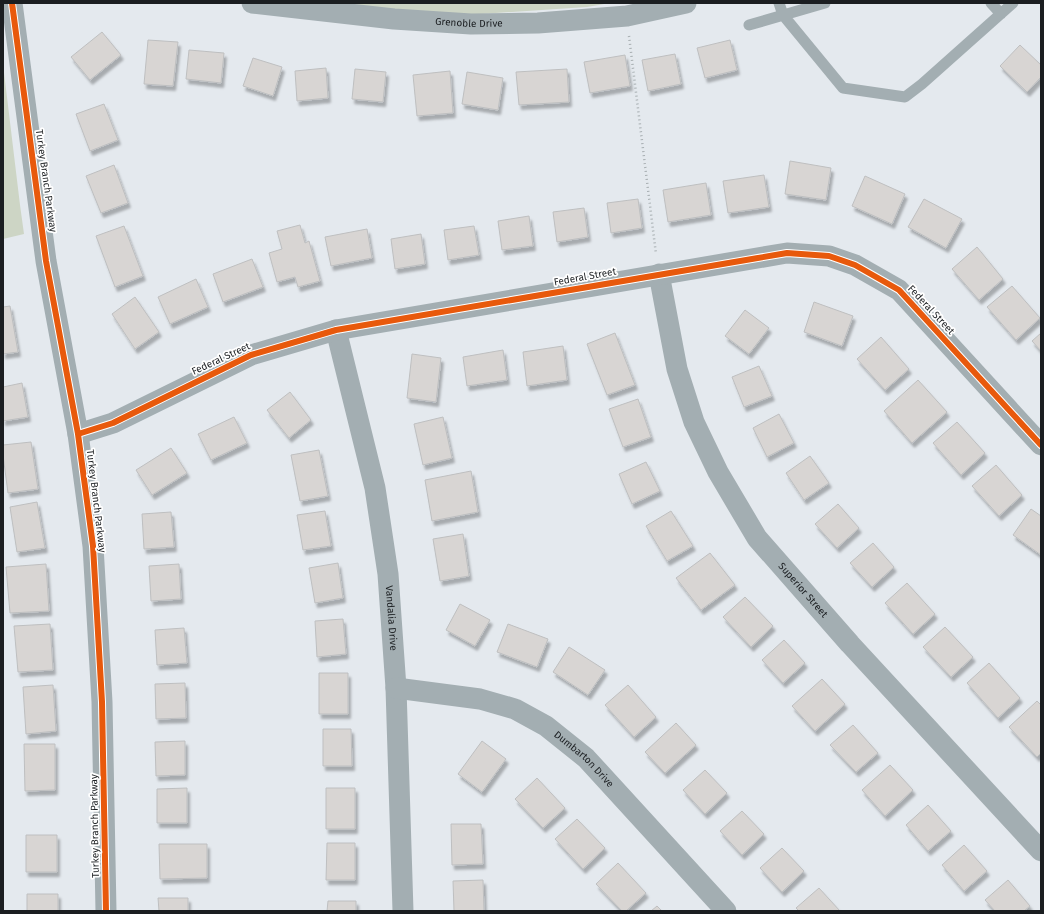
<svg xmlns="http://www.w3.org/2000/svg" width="1044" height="914" viewBox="0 0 1044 914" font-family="'Fira Sans',sans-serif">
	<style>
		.green { fill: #cdd5c5 }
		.building { fill: #d8d5d3; stroke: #bebfc0; filter: url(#shadow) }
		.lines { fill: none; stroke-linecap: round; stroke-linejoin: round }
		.path { stroke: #a8afb2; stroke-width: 2.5; stroke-dasharray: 1 3; stroke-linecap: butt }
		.lane { stroke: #a3aeb2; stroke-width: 11 }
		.street { stroke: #a3aeb2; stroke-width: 21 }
		.cycleway-casing { stroke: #fff; stroke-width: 8 }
		.cycleway { stroke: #e8590c; stroke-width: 6 }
		.labels { text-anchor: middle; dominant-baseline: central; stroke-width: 3.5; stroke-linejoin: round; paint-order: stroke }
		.street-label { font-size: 10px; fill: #1b1e21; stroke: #fff }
	</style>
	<defs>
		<filter id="shadow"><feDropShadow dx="2.5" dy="4.5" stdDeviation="1" flood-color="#0004"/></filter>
	</defs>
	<rect width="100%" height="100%" fill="#e4e9ee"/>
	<path class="green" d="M341,3H610L587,7L481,14H435Z
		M3,64L20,205L24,234L3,239Z"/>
	<path class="building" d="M102,32L121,55L90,80L71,57Z
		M148,40L178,42L173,86L144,84Z
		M730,40L737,70L705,78L697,48Z
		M1020,45L1041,65V77L1027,92L1000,66Z
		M189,50L224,53L221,83L186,79Z
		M675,54L681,84L648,91L642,60Z
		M625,55L630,86L590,93L584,62Z
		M253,58L282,67L273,96L243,86Z
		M326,68L328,98L297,101L295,71Z
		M355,69L386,72L383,102L352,99Z
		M567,69L569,102L519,105L516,72Z
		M450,71L453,113L417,116L413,75Z
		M467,72L503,78L498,110L462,104Z
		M104,104L118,140L90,151L76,114Z
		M790,161L831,168L826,200L785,194Z
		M114,165L128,203L101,213L86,176Z
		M764,175L769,207L728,213L723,181Z
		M865,176L905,194L892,224L852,206Z
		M706,183L711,215L668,222L663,190Z
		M638,199L642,228L611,233L607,203Z
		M924,199L962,219L946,248L908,227Z
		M584,208L588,237L557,242L553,212Z
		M529,216L533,246L502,250L498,221Z
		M300,225L305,243L309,241L320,281L298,287L295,277L277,282L269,253L282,249L277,231Z
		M124,226L143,276L115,287L96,236Z
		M474,226L479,255L448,260L444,230Z
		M367,229L372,258L331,266L325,237Z
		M421,234L425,264L395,269L391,239Z
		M977,247L1003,279L979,300L952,269Z
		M252,259L263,287L223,302L213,274Z
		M196,279L208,307L170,324L158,297Z
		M1012,286L1040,318L1016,340L987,307Z
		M135,297L159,332L135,349L112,314Z
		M814,302L853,316L842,346L804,332Z
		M10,306L18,352L3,354V307Z
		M745,310L769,328L749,354L725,336Z
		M615,333L635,385L607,395L587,344Z
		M1041,333V351L1032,341Z
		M881,337L909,369L885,390L857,359Z
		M563,346L567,380L527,386L523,352Z
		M503,350L507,380L467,386L463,357Z
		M412,354L441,358L436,402L407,398Z
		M759,366L772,396L744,407L732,377Z
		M918,380L947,412L912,443L884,411Z
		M22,383L28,417L3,421V387Z
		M290,392L311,420L289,438L267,410Z
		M638,399L651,437L623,447L609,409Z
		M779,414L794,443L767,457L753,428Z
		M234,417L247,443L211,460L198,434Z
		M443,417L452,458L423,465L414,424Z
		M957,422L985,453L961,475L933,443Z
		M31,442L38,489L8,493L3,455V445Z
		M171,448L187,473L152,495L136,470Z
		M319,450L328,496L300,501L291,455Z
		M810,456L829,483L804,500L786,473Z
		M646,462L660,491L632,504L619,474Z
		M996,465L1022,495L999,516L972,486Z
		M471,471L478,512L432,521L425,480Z
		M37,502L45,548L17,552L10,507Z
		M838,504L859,528L837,548L815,524Z
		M1031,509L1041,516V555L1013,535Z
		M325,511L331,546L303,550L297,515Z
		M671,511L693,546L667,561L646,526Z
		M171,512L174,547L144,549L142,514Z
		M463,534L469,576L440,581L433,539Z
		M873,543L894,567L872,587L850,563Z
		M710,553L735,585L701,610L676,578Z
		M338,563L343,598L315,603L309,568Z
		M46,564L49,611L10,613L6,567Z
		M179,564L181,599L151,601L149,566Z
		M907,583L935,614L913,634L885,603Z
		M745,597L773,626L751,647L723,617Z
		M460,604L490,620L475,646L446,630Z
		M343,619L346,654L317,657L315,621Z
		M50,624L53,670L18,672L14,626Z
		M508,624L548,639L537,667L497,652Z
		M945,627L973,657L951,677L923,647Z
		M184,628L187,663L157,665L155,630Z
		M784,640L805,663L783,683L762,660Z
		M569,647L605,670L588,695L553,672Z
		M989,663L1020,698L998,718L967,683Z
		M319,673H348V714H319Z
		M822,679L845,704L815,731L792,706Z
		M185,683L186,718L156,719L155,684Z
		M53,685L56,731L26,734L23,687Z
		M628,685L656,717L634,737L605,705Z
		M1037,701L1041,705V753L1037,757L1009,727Z
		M676,723L696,745L665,773L645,752Z
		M853,725L878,753L856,772L830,745Z
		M323,729H351L352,766H323Z
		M185,741V775L156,776L155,742Z
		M482,741L506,759L482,792L458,774Z
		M24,744H55V790L25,791Z
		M890,765L913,790L885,816L862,790Z
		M705,770L727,793L705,814L683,790Z
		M537,778L565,808L543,828L515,799Z
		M187,788V823H157V789Z
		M326,788H355V829H326Z
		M928,805L951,831L928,851L906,825Z
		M742,811L764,834L742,855L720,831Z
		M577,819L605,848L583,869L555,839Z
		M451,824H481L483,864L452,865Z
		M26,835H57V872H26Z
		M327,843H355V880H326Z
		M159,844H207V878L160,879Z
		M964,845L987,871L964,891L942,865Z
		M782,848L804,871L782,892L760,868Z
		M618,863L646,893L626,911H622L596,884Z
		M483,880L484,911H454L453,881Z
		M1008,880L1030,906L1024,911H995L985,900Z
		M819,888L840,911H799L796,908Z
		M27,894H58V911H27Z
		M158,898H188V911H159Z
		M328,901H356V911H327Z
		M657,906L662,911H651Z"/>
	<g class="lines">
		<path class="path" d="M629,36L656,254"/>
		<path class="lane" d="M779,3L783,15L843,88L905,97L922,84L1013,3
			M991,3L1001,14
			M749,25L825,3"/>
		<g class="street">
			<path d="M12,3L46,261L78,434L93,546L102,702L106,911"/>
			<path id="s1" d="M252,3L394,19L471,24L538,23L627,16L686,3"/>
			<path id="s2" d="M659,274L677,369L694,422L718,472L757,538L850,644L1041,851"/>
			<path id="s3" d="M336,330L375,488L388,574L396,688L403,911"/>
			<path d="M78,434L113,423L251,355L336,330L787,253L829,256L855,265L899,290L1041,445"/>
			<path id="s4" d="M396,688L480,699L515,709L546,726L586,758L726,911"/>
		</g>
		<defs>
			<path id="cycleway" d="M12,3L46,261L78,434L93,546L102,702L106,911
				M78,434L113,423L251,355L336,330L787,253L829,256L855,265L899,290L1041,445"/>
		</defs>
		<use href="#cycleway" class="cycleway-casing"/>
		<use href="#cycleway" class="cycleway"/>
	</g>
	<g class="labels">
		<g class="street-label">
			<text stroke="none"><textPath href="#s1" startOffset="218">Grenoble Drive</textPath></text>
			<text transform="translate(46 181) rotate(82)">Turkey Branch Parkway</text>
			<text transform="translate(585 277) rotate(-10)">Federal Street</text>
			<text transform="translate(931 310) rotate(47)">Federal Street</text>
			<text transform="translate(221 359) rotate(-25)">Federal Street</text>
			<text transform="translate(96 501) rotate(83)">Turkey Branch Parkway</text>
			<text stroke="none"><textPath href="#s2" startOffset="354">Superior Street</textPath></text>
			<text stroke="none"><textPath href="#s3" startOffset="294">Vandalia Drive</textPath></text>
			<text stroke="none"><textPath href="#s4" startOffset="207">Dumbarton Drive</textPath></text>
			<text transform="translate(95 826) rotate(-91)">Turkey Branch Parkway</text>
		</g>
	</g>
	<rect width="1044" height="914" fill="none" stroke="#1b1e21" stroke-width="8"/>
</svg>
